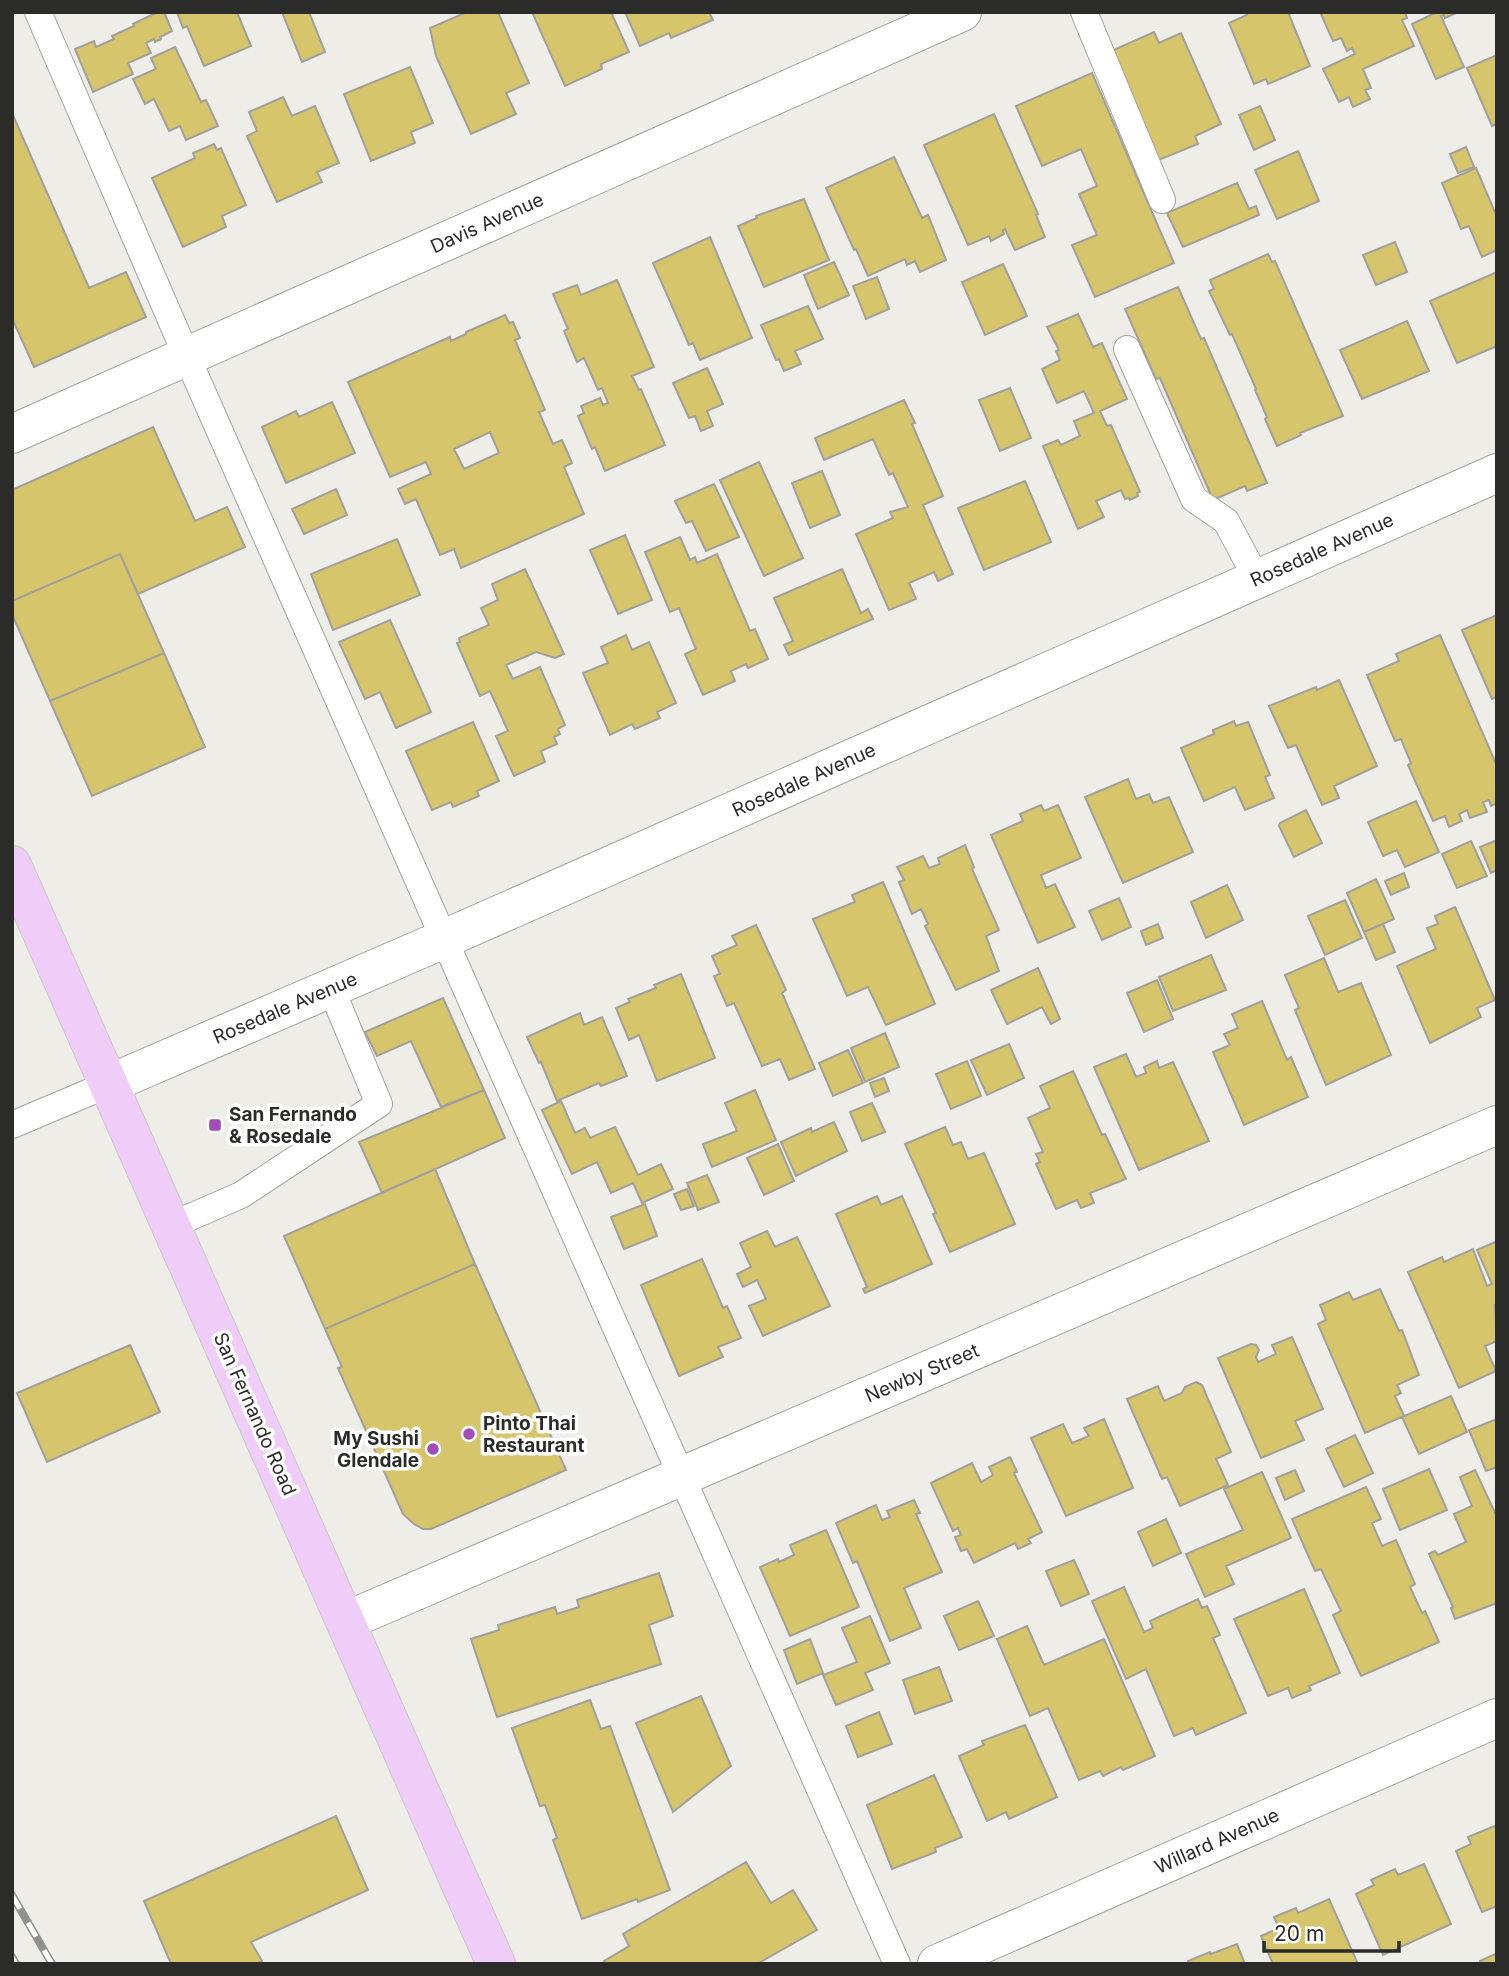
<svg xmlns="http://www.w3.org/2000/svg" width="1509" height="1976" viewBox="0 0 1509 1976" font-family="Inter,sans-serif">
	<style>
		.building { fill: #d6c56a; stroke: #a1a09b; stroke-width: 2; fill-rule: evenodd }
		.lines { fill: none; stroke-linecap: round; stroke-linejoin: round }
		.lane-casing { stroke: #a3a29d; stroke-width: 28 }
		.street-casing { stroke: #a3a29d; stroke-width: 40 }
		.primary-casing { stroke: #c8c8c7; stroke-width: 40 }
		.lane { stroke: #fff; stroke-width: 26 }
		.street { stroke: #fff; stroke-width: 38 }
		.primary { stroke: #f0ccf8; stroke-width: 38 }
		.rail-casing { stroke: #91908d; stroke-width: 8 }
		.rail { stroke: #fff; stroke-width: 5; stroke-dasharray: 16; stroke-linecap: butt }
		.poi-dot { fill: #a34bb7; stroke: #fff; stroke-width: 2.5 }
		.labels { text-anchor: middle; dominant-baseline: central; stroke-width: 7; stroke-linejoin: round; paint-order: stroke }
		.street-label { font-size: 19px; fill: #2b2b29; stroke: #fff }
		.poi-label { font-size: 19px; font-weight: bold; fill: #2b2b29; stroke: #fff; text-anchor: start }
	</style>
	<rect width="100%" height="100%" fill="#eeede8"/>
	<path class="building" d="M158,12H164L172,31L160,37L161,39L155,42L154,39L146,43L151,53L128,63L133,74L93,92L75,49L94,41L96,47L114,39L112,36L134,26L133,24Z
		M177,12H237L251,46L204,66L187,26L183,28Z
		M282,12H309L325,52L302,62Z
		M467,12H498L529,83L506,93L516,114L471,134L436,56L430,28Z
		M532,12H611L629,52L601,64L602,69L565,86Z
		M625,12H709L713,20L671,38L669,33L640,46Z
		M1246,12H1288L1310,66L1268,84L1266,79L1254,84L1229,23L1247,15Z
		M1320,12H1405L1407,18L1402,20L1414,46L1363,69L1371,88L1365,90L1370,99L1353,107L1349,97L1339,102L1323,69L1355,54L1352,48L1347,51L1341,38L1333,41Z
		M1458,12L1445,18L1444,15L1441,16L1464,67L1436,79L1412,24L1437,12Z
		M1154,32L1159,43L1181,33L1221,124L1195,136L1198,144L1156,161L1109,52Z
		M175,47L201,102L206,100L218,126L186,140L180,126L169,131L154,99L145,104L133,79L156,69L151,58Z
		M1497,55V124L1492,126L1467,68Z
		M410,67L433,123L411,132L415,143L371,161L344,94Z
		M1092,73L1174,263L1095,297L1072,245L1097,235L1079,194L1097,186L1081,149L1042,166L1016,106Z
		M283,97L292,116L315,106L339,163L317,172L322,182L277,202L247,136L257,131L249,112Z
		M1260,106L1275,140L1254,150L1239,115Z
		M12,113L89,288L126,272L146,317L34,367L12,318Z
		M994,114L1038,214L1036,215L1045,237L1015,250L1005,229L1003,230L1004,234L991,241L989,236L968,245L924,145Z
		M214,144L217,150L221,148L246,205L222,216L226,227L183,247L152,178L195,158L193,153Z
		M1466,147L1474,167L1458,173L1450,154Z
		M1298,151L1319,201L1277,219L1255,170Z
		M894,157L922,218L928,215L946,260L920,272L915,261L907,265L905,259L868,276L856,249L854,250L826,188Z
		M1476,168L1497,217V250L1482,257L1469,226L1461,229L1442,183Z
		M1237,183L1249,209L1256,206L1259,215L1183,247L1167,213Z
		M804,199L829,260L764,287L738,226L757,218L756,216Z
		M710,237L752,338L700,360L693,343L689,345L653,263Z
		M1395,242L1407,272L1376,285L1363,255Z
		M1268,254L1272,262L1275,261L1343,416L1300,433L1301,435L1277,446L1265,419L1267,417L1255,390L1256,389L1232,334L1230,335L1209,291L1214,289L1210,280Z
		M834,262L849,295L818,309L804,275Z
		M1003,264L1027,316L985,335L962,282Z
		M1497,272V346L1457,363L1430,301Z
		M877,277L889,309L866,319L853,286Z
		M617,280L654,367L632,376L639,390L641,389L665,445L605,471L595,447L592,449L578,416L584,413L581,406L600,398L603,405L608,403L602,388L598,390L584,358L577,362L564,331L568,329L553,294L577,285L581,295Z
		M1178,287L1201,339L1204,338L1267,483L1247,491L1245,486L1213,500L1160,378L1156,379L1125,309Z
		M808,306L823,339L795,351L801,364L784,371L779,359L776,360L761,325Z
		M1078,314L1093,347L1102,343L1127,399L1100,411L1107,426L1111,425L1140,492L1137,493L1138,496L1130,500L1129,498L1125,499L1121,490L1096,501L1104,517L1078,529L1043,446L1058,440L1061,445L1080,436L1074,421L1094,413L1084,391L1057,403L1042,369L1060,360L1056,351L1059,350L1047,327Z
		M505,315L509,323L513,322L520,338L515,340L545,410L539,412L553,444L562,440L572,463L564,467L584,514L461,568L454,549L440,555L416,499L405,504L398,489L431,474L426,462L390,477L348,382L450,337L451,341L466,334V332ZM490,432L499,453L464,469L454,449Z
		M1407,321L1429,371L1362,399L1340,350Z
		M707,368L723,404L707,411L713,426L701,431L695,416L689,418L673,383Z
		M1010,388L1031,438L1000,451L979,400Z
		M904,400L915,423L912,424L943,496L923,505L953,574L938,581L934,572L909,583L916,599L889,610L856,534L893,518L890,512L908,507L893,473L889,475L873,439L824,460L815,438Z
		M332,402L355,453L286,483L262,427L296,411L299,417Z
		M153,427L195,521L227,507L245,547L138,594L120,554L12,601V490Z
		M759,462L803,558L764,576L720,480Z
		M822,471L840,515L810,528L792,483Z
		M1025,481L1051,542L984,570L958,508Z
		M714,484L739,537L706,551L692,521L686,523L675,501Z
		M336,489L347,515L304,534L292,509Z
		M625,535L652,600L618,614L590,550Z
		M680,537L690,560L695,557L697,563L717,554L750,631L755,629L768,659L748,668L746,664L731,671L735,681L703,695L685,654L696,649L679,608L670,612L645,552Z
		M397,539L420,595L333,630L311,574Z
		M120,554L164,653L50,701L12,614V601Z
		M525,569L564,654L555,658L536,652L506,665L513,679L540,667L565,725L558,729L560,734L554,737L557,744L541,751L545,762L514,776L496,736L508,731L490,691L480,696L457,643L460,642L459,638L489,625L481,608L498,600L492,584Z
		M842,569L861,613L868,609L873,619L789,655L784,645L793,641L774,598Z
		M1497,615V697L1492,699L1462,630Z
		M390,620L431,712L396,728L380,692L365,699L339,642Z
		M626,635L632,650L649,642L676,703L657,712L660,718L635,729L632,724L610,735L583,673L608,663L601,647Z
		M1440,635L1497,766V803L1491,806L1489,800L1483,802L1487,812L1470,818L1467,810L1459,814L1462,821L1449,827L1445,816L1433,821L1408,765L1411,763L1401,739L1395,741L1367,675L1399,661L1396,654Z
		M164,653L205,747L92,796L50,701Z
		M1339,680L1377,766L1334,786L1339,798L1322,805L1296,745L1288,748L1269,706L1316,687L1317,690Z
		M1234,721L1236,726L1248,722L1270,775L1265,777L1274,798L1245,810L1235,787L1204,801L1181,748L1214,734L1213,730Z
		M473,722L499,781L477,791L479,796L453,807L451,802L432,810L406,751Z
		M1128,779L1136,799L1149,794L1153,803L1169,797L1193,852L1123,883L1085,797Z
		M1416,801L1439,852L1405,867L1397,850L1383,856L1368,822Z
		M1041,805L1044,811L1058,805L1081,858L1041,875L1046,888L1055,884L1075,927L1038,943L991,835L1023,821L1020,814Z
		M1306,810L1322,843L1294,857L1279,826L1280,823Z
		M1497,840V870L1491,873L1480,847Z
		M1471,841L1487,876L1457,888L1442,854Z
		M965,845L974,867L972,869L999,930L986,936L999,971L956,990L925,926L928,924L921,909L912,914L899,882L904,880L897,867L923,856L929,868L940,864L938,858Z
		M1404,873L1409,887L1391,895L1385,881Z
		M1376,879L1394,919L1364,932L1347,893Z
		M883,882L935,1004L886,1025L868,987L847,996L813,919L855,902L852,895Z
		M1227,885L1243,920L1206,938L1191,902Z
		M1119,898L1131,927L1102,940L1089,911Z
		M1345,900L1362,938L1325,955L1308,916Z
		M1455,907L1495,1000L1477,1008L1481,1017L1430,1043L1397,966L1436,949L1427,928L1438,924L1435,916Z
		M1158,924L1163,938L1146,945L1141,931Z
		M1383,924L1395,952L1376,960L1364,932Z
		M756,925L786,990L782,993L815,1069L789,1080L780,1059L762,1066L734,1003L727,1006L714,976L720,974L712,956L737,945L732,936Z
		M1211,955L1226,990L1173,1011L1159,977Z
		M1324,958L1338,992L1361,983L1391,1055L1326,1085L1295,1010L1299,1008L1285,975Z
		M1038,968L1060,1019L1051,1024L1042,1007L1007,1024L991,990Z
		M681,974L715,1058L657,1081L639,1035L629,1040L616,1008L630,1002L628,999L656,988L654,985Z
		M1157,980L1173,1019L1144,1032L1127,993Z
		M443,998L484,1090L441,1107L411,1041L377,1056L365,1032Z
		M1262,1001L1287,1060L1291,1057L1308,1097L1244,1125L1213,1052L1230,1045L1224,1034L1238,1028L1232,1014Z
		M580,1013L584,1025L602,1017L627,1076L601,1086L599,1083L557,1101L541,1062L539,1063L527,1037Z
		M885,1033L899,1067L865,1082L851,1048Z
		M1009,1044L1024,1078L987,1095L971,1060Z
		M848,1050L863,1083L833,1096L819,1063Z
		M1126,1054L1136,1077L1146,1073L1144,1067L1157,1061L1159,1068L1173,1062L1209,1141L1139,1170L1094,1067Z
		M967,1061L981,1096L951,1109L936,1074Z
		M1073,1071L1102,1135L1105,1134L1126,1179L1090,1193L1094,1203L1081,1208L1077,1200L1056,1209L1036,1164L1040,1162L1036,1154L1043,1152L1028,1118L1050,1108L1040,1086Z
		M884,1078L889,1091L875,1097L870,1083Z
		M484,1090L505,1138L382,1193L359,1142Z
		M755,1090L776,1140L712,1167L703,1144L737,1131L725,1103Z
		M561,1101L575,1133L585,1128L590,1138L615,1127L638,1175L661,1164L673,1189L642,1203L633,1183L611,1193L597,1162L572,1174L542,1110Z
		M872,1103L885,1132L862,1141L850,1112Z
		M834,1122L847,1151L796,1176L781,1142L811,1128L812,1132Z
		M945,1127L953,1145L961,1142L968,1159L984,1153L1015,1224L950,1252L933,1214L936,1213L905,1144Z
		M778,1144L794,1181L764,1195L747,1158Z
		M435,1169L475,1264L325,1329L284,1236Z
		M707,1175L719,1202L698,1210L687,1183Z
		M687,1189L694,1206L681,1210L674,1194Z
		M877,1196L881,1205L902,1196L932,1264L865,1293L863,1289L867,1287L836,1214Z
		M645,1204L657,1236L624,1249L611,1217Z
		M767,1231L775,1247L797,1237L830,1306L763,1336L749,1306L766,1299L757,1280L743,1287L737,1274L751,1267L740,1243Z
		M1497,1241V1305H1495L1497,1341L1485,1346L1496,1371L1459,1388L1408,1272L1442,1257L1444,1262L1473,1249L1487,1286L1492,1284L1477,1250Z
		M702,1259L723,1308L727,1306L741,1338L718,1347L723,1357L679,1376L641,1285Z
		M475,1264L566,1470L431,1529H423L414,1524L403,1514L338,1368L342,1367L325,1329Z
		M1380,1289L1399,1331L1402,1330L1419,1375L1397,1385L1401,1393L1395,1396L1404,1416L1365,1433L1318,1324L1326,1320L1320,1305L1349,1292L1353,1300Z
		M1292,1337L1323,1409L1295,1421L1304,1440L1261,1458L1218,1358L1251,1344L1256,1345L1259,1350L1256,1357L1258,1362L1276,1354L1272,1345Z
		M130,1345L160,1412L47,1462L17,1393Z
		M1196,1382L1202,1385L1231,1452L1216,1459L1228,1485L1180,1506L1167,1477L1162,1479L1127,1399L1158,1386L1164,1401L1182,1393L1185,1387Z
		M1451,1396L1467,1432L1419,1454L1402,1417Z
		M1104,1419L1133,1488L1066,1516L1031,1438L1063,1424L1072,1443L1089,1436L1084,1428Z
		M1497,1419V1467L1486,1471L1469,1430Z
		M1355,1435L1373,1473L1344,1487L1326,1449Z
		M1010,1457L1017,1472L1014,1473L1042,1532L1028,1539L1031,1543L1018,1549L1015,1543L974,1563L967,1549L961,1551L955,1537L961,1535L958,1528L953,1531L931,1483L972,1463L981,1482L993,1475L989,1467Z
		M1429,1469L1447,1510L1400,1530L1383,1489Z
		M1295,1470L1304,1491L1285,1500L1276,1478Z
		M1475,1470L1497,1517V1603L1455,1619L1451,1608L1453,1607L1429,1554L1435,1551L1438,1555L1466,1542L1454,1514L1472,1506L1460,1477Z
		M1262,1472L1291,1538L1226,1566L1234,1584L1205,1597L1186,1554L1243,1530L1224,1489Z
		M1366,1487L1381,1519L1372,1523L1382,1546L1396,1540L1415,1584L1410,1587L1422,1613L1425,1611L1439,1642L1361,1676L1333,1615L1341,1611L1321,1569L1315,1571L1292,1519Z
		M914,1500L920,1513L916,1514L942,1572L904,1588L921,1628L890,1641L857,1561L853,1563L836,1523L876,1505L882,1520L890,1517L887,1511Z
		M1166,1519L1181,1553L1153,1566L1138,1532Z
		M826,1530L859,1607L790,1636L760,1567L778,1559L779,1562L794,1555L790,1545Z
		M1074,1560L1089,1594L1061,1606L1046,1571Z
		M659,1573L673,1616L649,1625L661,1664L497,1717L471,1639L499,1630L498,1625L555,1607L557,1614L579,1607L577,1600Z
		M1124,1587L1144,1632L1153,1628L1150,1621L1198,1599L1202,1608L1207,1606L1220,1635L1213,1638L1246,1713L1196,1735L1193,1728L1174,1736L1146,1669L1126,1679L1092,1601Z
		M1304,1589L1340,1673L1309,1686L1311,1690L1292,1698L1288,1688L1268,1696L1234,1619Z
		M978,1601L994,1636L959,1650L944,1616Z
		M870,1616L890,1663L865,1673L873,1690L836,1705L823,1675L857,1662L842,1628Z
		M1027,1626L1044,1665L1104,1639L1155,1756L1123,1770L1121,1767L1103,1776L1100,1771L1079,1780L1048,1708L1030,1716L997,1639Z
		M810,1639L823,1673L797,1684L784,1650Z
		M939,1667L952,1701L915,1714L903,1680Z
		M701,1696L731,1766L673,1812L636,1723Z
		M590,1700L601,1729L610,1726L670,1890L638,1902L637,1899L582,1919L553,1840L557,1838L545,1805L540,1806L512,1728Z
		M879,1712L892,1744L858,1757L846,1726Z
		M1025,1725L1057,1797L1009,1819L1006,1812L987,1821L959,1756L984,1745L982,1741Z
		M934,1775L962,1837L935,1848L936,1852L892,1869L867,1805Z
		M336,1816L368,1890L251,1942L262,1961L257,1964H171L144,1901Z
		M1497,1825V1906L1482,1912L1456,1851L1471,1844L1468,1837Z
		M746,1862L771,1903L793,1890L817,1930L757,1964H606L604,1961L629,1946L623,1934Z
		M1424,1864L1451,1924L1383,1955L1356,1894L1374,1885L1371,1880L1395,1869L1398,1875Z
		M1329,1899L1358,1964H1273L1261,1936L1279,1928L1274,1917L1296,1908L1298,1913Z
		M1237,1944L1245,1964H1189L1188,1961L1210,1952L1211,1954Z
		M1497,1953V1964H1481L1480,1961Z"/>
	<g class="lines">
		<defs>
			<path id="lane" d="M38,12L187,357L897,1964
				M1084,12L1162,200
				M1127,349L1194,499L1226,521L1257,579
				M12,1125L109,1084
				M172,1225L241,1195L379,1104L331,988"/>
			<path id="street" d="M12,434L962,12
				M109,1084L444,939L1497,473
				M346,1621L1497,1125
				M937,1964L1497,1718"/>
			<path id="primary" d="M12,865L496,1964"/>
		</defs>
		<use href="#lane" class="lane-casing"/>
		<use href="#street" class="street-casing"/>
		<use href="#primary" class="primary-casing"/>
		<use href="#lane" class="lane"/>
		<use href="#street" class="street"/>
		<use href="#primary" class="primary"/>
		<defs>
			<path id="rail" d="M12,1895L52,1964
				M12,1957L16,1964"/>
		</defs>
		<use href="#rail" class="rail-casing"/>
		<use href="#rail" class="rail"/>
	</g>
	<g class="poi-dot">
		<rect x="208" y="1118" width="14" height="14" rx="3.5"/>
		<circle cx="469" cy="1434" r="7"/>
		<circle cx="433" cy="1449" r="7"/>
	</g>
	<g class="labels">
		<g class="street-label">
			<text transform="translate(487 223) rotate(-24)">Davis Avenue</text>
			<text transform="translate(1322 550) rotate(-24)">Rosedale Avenue</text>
			<text transform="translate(804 780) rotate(-24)">Rosedale Avenue</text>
			<text transform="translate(285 1008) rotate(-23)">Rosedale Avenue</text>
			<text transform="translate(922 1373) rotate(-23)">Newby Street</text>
			<text transform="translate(255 1414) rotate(66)">San Fernando Road</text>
			<text transform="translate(1217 1841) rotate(-24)">Willard Avenue</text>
		</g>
		<g class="poi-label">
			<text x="229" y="1114">San Fernando<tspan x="229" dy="22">&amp; Rosedale</tspan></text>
			<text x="483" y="1423">Pinto Thai<tspan x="483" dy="22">Restaurant</tspan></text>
			<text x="419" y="1438" text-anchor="end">My Sushi<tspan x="419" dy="22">Glendale</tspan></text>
		</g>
	</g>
	<rect width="1509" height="1976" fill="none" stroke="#2b2b29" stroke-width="28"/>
	<path d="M1264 1941v10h135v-10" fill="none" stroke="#2b2b29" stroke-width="3.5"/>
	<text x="1274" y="1941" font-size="21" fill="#2b2b29" stroke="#ffffff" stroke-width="5" paint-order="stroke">20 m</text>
</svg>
